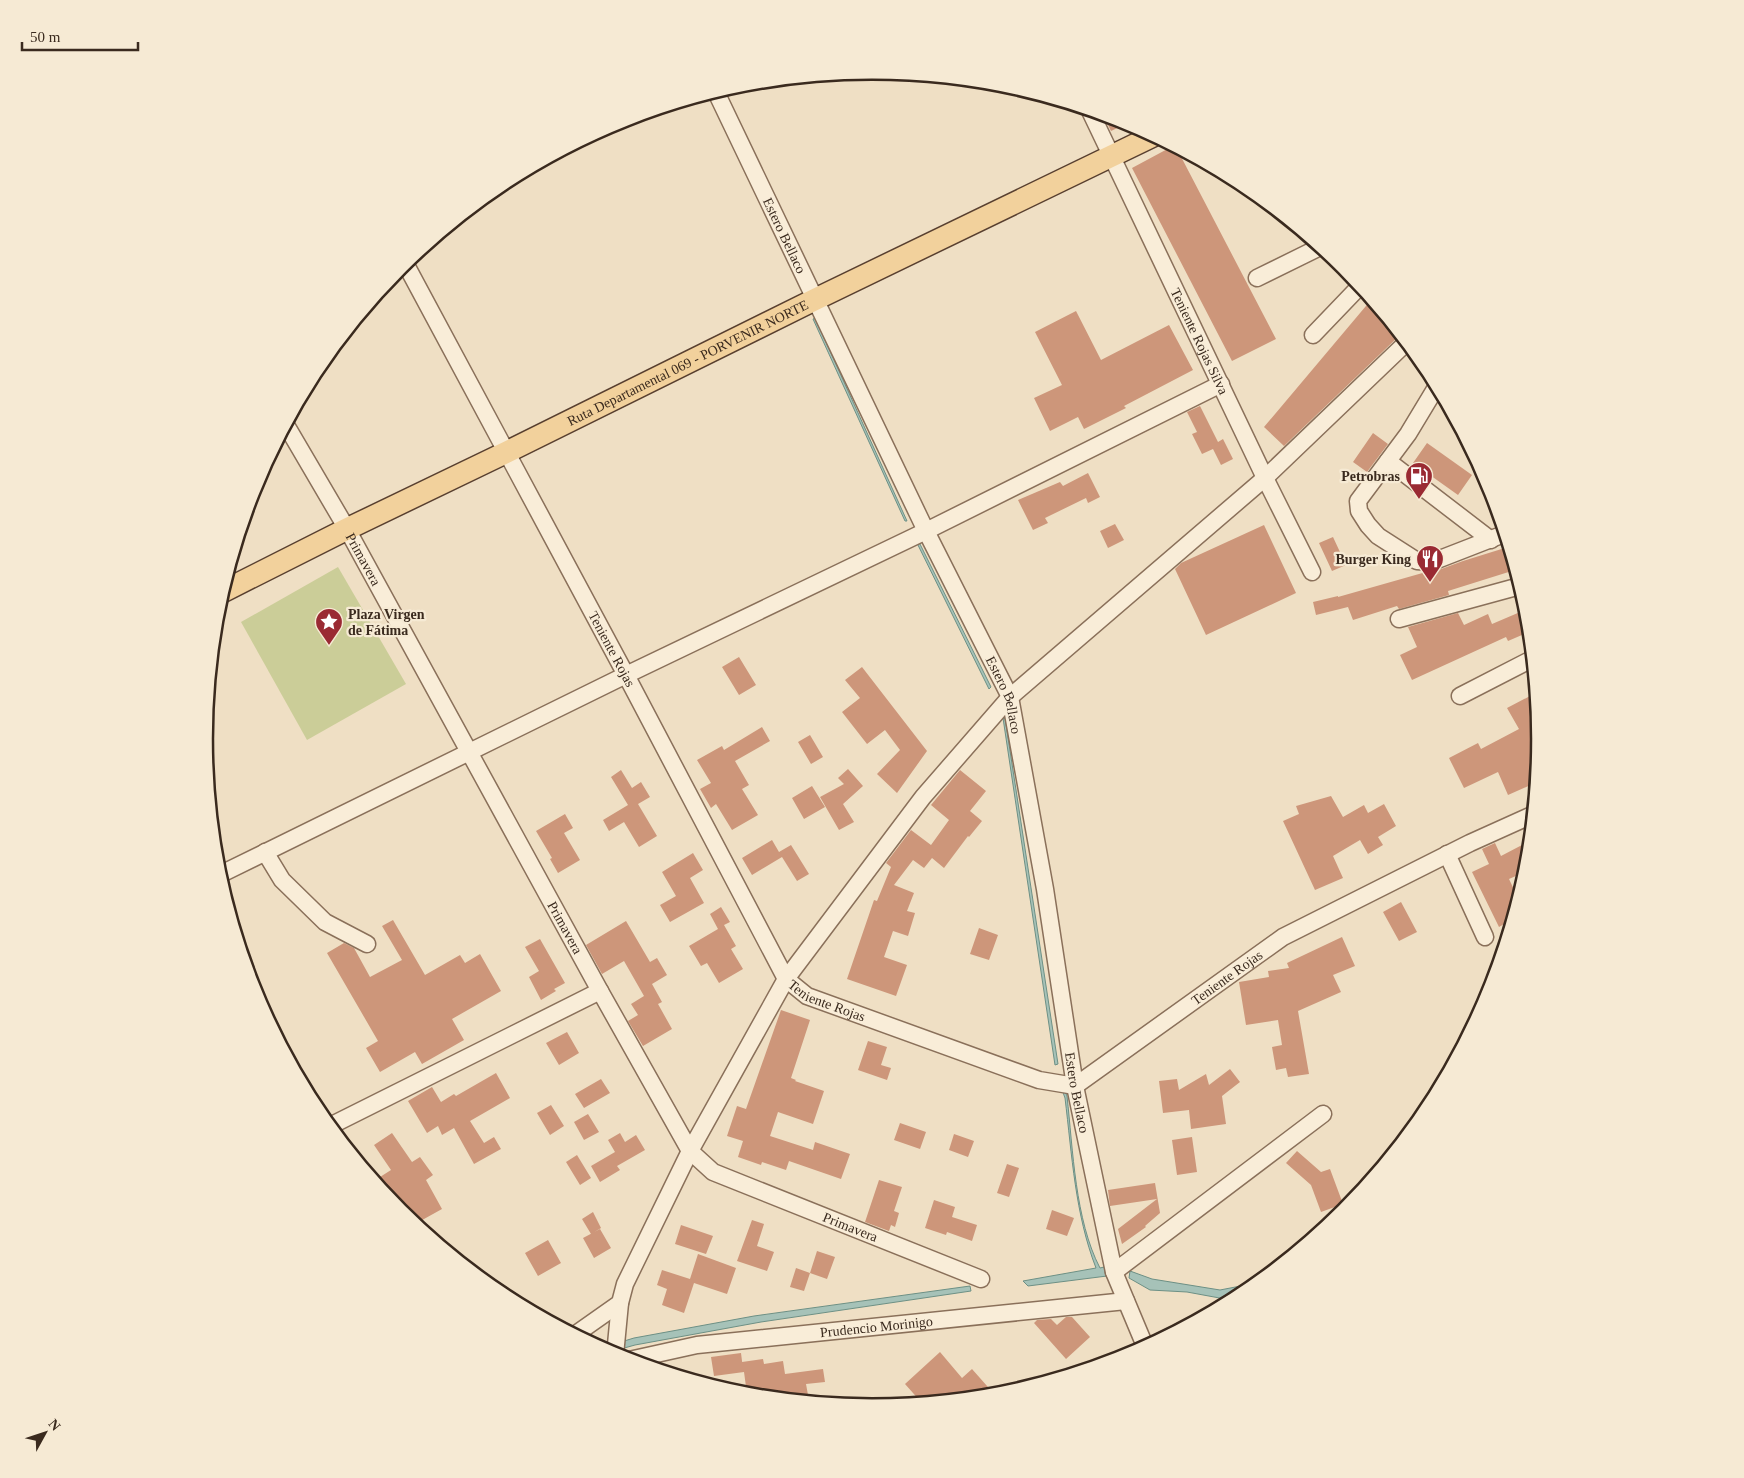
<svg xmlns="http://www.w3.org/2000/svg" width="1744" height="1478" viewBox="0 0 1744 1478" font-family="'Times New Roman',serif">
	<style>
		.green { fill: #cbcd98 }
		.water { fill: #a6c2b8; stroke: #6d9085 }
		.building { fill: #cd967a }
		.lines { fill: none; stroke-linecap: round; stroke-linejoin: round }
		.minor-casing { stroke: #8a705a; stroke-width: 19 }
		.major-casing { stroke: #583f2f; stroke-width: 24 }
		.minor { stroke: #f9edd8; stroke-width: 16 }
		.major { stroke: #f2d19c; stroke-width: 21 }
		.labels { text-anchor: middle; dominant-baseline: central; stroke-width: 4.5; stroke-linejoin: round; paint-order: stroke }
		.street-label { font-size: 14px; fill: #3a2a1e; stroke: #f6ead4 }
		.poi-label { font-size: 14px; font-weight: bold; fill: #3a2a1e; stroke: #f6ead4; text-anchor: end }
		.rim { fill: none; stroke: #3a2a1e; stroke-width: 2.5 }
	</style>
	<rect width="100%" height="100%" fill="#efdfc4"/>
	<path class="green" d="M338,567L406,684L307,740L241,622Z"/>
	<path class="water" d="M815,318L907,521H905L813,319Z
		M916,536L991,687L989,689L914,537Z
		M1003,718H1005L1058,1064L1055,1065Z
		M1061,1087H1063L1067,1096C1073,1150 1075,1220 1100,1268L1104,1267L1107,1276L1028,1286L1023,1281L1096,1268C1075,1214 1072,1155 1065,1098Z
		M1130,1271L1152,1279L1220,1290L1256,1283L1240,1296L1225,1299L1187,1292L1150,1290L1129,1278Z
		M970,1286L971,1291L761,1322L635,1345L610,1352L601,1348L634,1338L754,1316Z"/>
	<path class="building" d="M1103,115L1128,122V123L1111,131Z
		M1173,146L1177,149L1276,339L1232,361L1132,168Z
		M1371,300L1400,335L1284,446L1264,427Z
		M1076,311L1101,360L1169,325L1193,370L1124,406L1126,408L1084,429L1078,417L1050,431L1034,398L1062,385L1035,332Z
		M1200,406L1218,442L1223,439L1233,459L1221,465L1213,449L1202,454L1192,434L1197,432L1187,412Z
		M1373,433L1388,444L1367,472L1353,462Z
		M1427,443L1472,475L1458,495L1413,463Z
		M1088,473L1100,497L1088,503L1086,498L1045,518L1048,523L1033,530L1018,500L1060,482L1063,486Z
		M1115,524L1124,540L1108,548L1100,531Z
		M1264,525L1296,593L1206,635L1175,569L1181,563Z
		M1333,537L1346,565L1332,571L1319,543Z
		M1508,547L1515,570L1448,591L1449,595L1399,609L1397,606L1353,620L1348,607L1316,615L1313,602L1338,596V597L1426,572L1436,571L1463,561Z
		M1527,609L1529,632L1508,641L1506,637L1412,680L1400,655L1417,647L1408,627L1458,613L1464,625L1488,614L1492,624Z
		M739,657L756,685L739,695L722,667Z
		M862,667L927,751L897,793L877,774L900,750L885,730L867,744L842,712L860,698L845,680Z
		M1530,696L1537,709L1540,739L1535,783L1508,795L1498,772L1464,788L1449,758L1478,743L1481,749L1519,729L1507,708Z
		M762,727L770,741L735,761L749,785L742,789L758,815L732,830L716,804L711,808L700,789L711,783L697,760L722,746L724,750Z
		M810,735L823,757L811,764L798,742Z
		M848,769L863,786L843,804L854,822L839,830L820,797L844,784L838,778Z
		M621,770L632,788L641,782L650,797L638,804L657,836L639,847L624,822L609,831L603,820L628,805L611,777Z
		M960,770L986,791L970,811L982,821L969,837L968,836L944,868L932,858L924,868L913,860L894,885L914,893L907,911L915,913L908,936L893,931L884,957L907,965L896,996L847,979L874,900L877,901L891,867L886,863L911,830L931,845L949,820L931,805Z
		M812,786L825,807L804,819L792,798Z
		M1331,796L1343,817L1364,805L1368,813L1384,804L1396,826L1378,837L1383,845L1368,854L1360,840L1333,856L1343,878L1315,890L1283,821L1299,814L1296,806Z
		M565,814L573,828L564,833L580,860L558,873L550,859L552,858L536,831Z
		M772,840L779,852L791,845L809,874L797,881L782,857L752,875L742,858Z
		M1495,843L1501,856L1522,845L1528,858L1527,871L1509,879L1518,898L1511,920L1499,927L1472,872L1489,864L1482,849Z
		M693,853L703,870L690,878L704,903L670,922L660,905L676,896L662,872Z
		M1401,902L1417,932L1399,941L1383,912Z
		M721,907L730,922L724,925L736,946L731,949L743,969L719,983L707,963L701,966L689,946L718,929L710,914Z
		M393,920L425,975L460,955L465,963L480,954L501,991L452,1019L464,1040L422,1064L415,1052L380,1072L366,1048L378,1041L327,953L344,943L354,948L370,977L402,960L382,926Z
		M626,921L650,962L657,958L667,975L652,984L662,1002L658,1004L672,1029L643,1046L628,1021L638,1015L631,1004L644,996L624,961L602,974L586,945Z
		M979,928L998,935L989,960L970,954Z
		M1342,937L1355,966L1333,975L1341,992L1298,1011L1309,1074L1288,1077L1286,1068L1276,1070L1272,1047L1282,1045L1278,1020L1246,1025L1239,982L1269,977L1268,971L1289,968L1287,963Z
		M540,939L565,983L554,989L556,991L541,1000L529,977L539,971L525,947Z
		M781,1010L810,1020L791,1078L796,1080L795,1081L824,1091L813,1124L778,1112L770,1136L813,1150L815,1142L850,1154L841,1179L789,1161L786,1170L762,1162L761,1165L738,1157L743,1141L727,1136L737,1106L746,1109Z
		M567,1032L579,1053L559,1065L546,1043Z
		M868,1041L887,1047L881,1065L891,1068L887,1080L858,1070Z
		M1230,1069L1240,1082L1222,1096L1226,1124L1191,1129L1189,1110L1163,1113L1159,1081L1177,1079L1179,1090L1206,1074L1209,1085Z
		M496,1073L510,1098L470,1121L484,1143L494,1137L501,1149L474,1164L454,1128L442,1135L438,1126L427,1133L408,1101L432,1087L441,1102L454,1094L456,1096Z
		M601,1079L610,1093L584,1108L575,1094Z
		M551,1105L564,1126L550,1135L537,1113Z
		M588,1114L599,1132L584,1140L574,1122Z
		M900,1123L926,1132L920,1149L894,1140Z
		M392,1133L412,1162L420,1157L433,1175L426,1180L442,1209L415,1224L402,1213L398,1207L400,1206L380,1177L391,1170L374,1145Z
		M620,1133L625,1142L636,1135L645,1150L617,1166L620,1170L600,1182L591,1166L615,1152L608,1140Z
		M954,1134L974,1141L968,1157L949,1150Z
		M1192,1137L1197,1172L1177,1175L1172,1140Z
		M1297,1151L1321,1172L1330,1169L1343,1204L1321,1212L1311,1185L1286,1163Z
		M577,1155L591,1178L580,1185L566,1162Z
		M1007,1164L1019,1168L1009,1197L997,1193Z
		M879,1180L902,1187L894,1211L899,1213L895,1227L891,1225L889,1231L865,1222Z
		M1155,1183L1160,1213L1145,1226L1146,1227L1122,1244L1118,1229L1157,1199L1110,1206L1108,1190Z
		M934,1200L955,1207L952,1217L977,1225L972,1241L947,1232L946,1235L925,1228Z
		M1052,1210L1074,1218L1067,1236L1046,1229Z
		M593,1212L601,1228L591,1234L582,1219Z
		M752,1220L764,1224L757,1246L774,1252L767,1271L737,1261Z
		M681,1225L713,1236L706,1254L675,1244Z
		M600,1229L611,1248L594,1258L583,1238Z
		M548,1240L561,1263L538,1276L525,1253Z
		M817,1251L835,1257L827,1279L810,1273Z
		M698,1254L736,1268L727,1294L694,1283L684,1313L662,1305L667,1289L657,1285L662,1270L690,1279Z
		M796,1268L810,1273L804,1291L790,1287Z
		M1066,1317H1072L1090,1337L1066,1359L1034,1323L1037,1320L1051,1319L1057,1325Z
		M940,1352L962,1378L972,1369L995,1395L921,1402L905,1384Z
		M741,1353L743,1369L742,1362L763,1359L764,1364L783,1361L785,1374L823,1369L825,1382L806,1384L808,1395L783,1398L775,1397V1392L747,1394L744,1372L714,1376L711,1357Z"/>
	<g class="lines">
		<defs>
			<g id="minor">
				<path id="s1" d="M716,92L926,531L1010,697L1045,889L1075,1086L1114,1272L1145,1346"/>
				<path id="s2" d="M1090,111L1265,478L1312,572"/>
				<path id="s3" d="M405,263L626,675L786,979L807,996L1039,1080L1075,1086L1283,937L1470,843L1532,815"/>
				<path d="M1257,278L1320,247"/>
				<path d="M1313,335L1360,286"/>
				<path d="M1437,386L1408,434L1358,501L1359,511L1368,525L1378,536L1417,561L1432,562L1504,534"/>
				<path id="s4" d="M286,425L347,529L600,991L690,1151L713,1172L981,1279"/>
				<path d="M1388,461L1491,540"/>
				<path d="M1399,619L1520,586"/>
				<path d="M1460,696L1532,659"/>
				<path d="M265,852L282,880L325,922L367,944"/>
				<path d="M1447,854L1485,937"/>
				<path d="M219,875L626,675L926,531L1221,384"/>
				<path d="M330,1126L600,991"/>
				<path d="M1114,1272L1323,1114"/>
				<path d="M576,1334L620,1303L625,1284L690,1151L786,979L923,797L1010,697L1265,478L1406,343"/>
				<path d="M615,1355L620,1303"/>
				<path id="s5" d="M629,1360L697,1345L1126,1301"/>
			</g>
			<g id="major">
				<path id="s6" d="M222,592L347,529L507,452L816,299L1153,136"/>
			</g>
		</defs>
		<use href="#minor" class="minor-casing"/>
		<use href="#major" class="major-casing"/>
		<use href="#minor" class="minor"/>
		<use href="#major" class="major"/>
	</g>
	<defs>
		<symbol id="fuel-pin" viewBox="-11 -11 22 30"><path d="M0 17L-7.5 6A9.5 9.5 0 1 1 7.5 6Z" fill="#9a2a33" stroke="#f6ead4"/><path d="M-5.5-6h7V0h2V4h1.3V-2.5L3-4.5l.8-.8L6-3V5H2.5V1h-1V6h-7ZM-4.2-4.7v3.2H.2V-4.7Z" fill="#fff"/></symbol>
		<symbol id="restaurant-pin" viewBox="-11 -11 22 30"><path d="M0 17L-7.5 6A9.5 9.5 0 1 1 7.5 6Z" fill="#9a2a33" stroke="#f6ead4"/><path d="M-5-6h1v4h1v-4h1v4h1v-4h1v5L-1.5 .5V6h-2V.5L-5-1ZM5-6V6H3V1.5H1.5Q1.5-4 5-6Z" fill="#fff"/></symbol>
		<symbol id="sight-pin" viewBox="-11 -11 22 30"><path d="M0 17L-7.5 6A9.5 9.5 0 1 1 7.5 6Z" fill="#9a2a33" stroke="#f6ead4"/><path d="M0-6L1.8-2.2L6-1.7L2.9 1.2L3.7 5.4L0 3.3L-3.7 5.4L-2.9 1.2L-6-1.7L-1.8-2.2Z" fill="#fff"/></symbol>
	</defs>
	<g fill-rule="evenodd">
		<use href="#fuel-pin" x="1403" y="460" width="32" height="43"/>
		<use href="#restaurant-pin" x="1414" y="543" width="32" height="43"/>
		<use href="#sight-pin" x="313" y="606" width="32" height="43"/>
	</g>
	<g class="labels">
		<g class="street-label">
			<text stroke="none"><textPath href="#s1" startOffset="159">Estero Bellaco</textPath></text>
			<text stroke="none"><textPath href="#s2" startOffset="255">Teniente Rojas Silva</textPath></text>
			<text stroke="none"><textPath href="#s6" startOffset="519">Ruta Departamental 069 - PORVENIR NORTE</textPath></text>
			<text stroke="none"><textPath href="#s4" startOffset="155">Primavera</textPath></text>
			<text stroke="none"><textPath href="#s3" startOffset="438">Teniente Rojas</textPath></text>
			<text stroke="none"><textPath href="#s1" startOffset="669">Estero Bellaco</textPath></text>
			<text stroke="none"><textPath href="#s4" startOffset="575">Primavera</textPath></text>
			<text stroke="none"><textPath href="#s3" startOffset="1308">Teniente Rojas</textPath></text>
			<text stroke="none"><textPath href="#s3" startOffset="858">Teniente Rojas</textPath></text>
			<text stroke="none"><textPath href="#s1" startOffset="1074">Estero Bellaco</textPath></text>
			<text stroke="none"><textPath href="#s4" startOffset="1010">Primavera</textPath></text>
			<text stroke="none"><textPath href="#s5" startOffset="250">Prudencio Morinigo</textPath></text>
		</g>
		<g class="poi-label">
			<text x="1400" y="476">Petrobras</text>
			<text x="1411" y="559">Burger King</text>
			<text x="348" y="614" text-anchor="start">Plaza Virgen<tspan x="348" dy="16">de Fátima</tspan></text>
		</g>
	</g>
	<path d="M0 0H1744V1478H0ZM213 739a659 659 0 1 1 1318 0a659 659 0 1 1-1318 0Z" fill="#f6ead4" fill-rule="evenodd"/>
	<path class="rim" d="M213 739a659 659 0 1 1 1318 0a659 659 0 1 1-1318 0Z"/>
	<g transform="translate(45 1433) rotate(50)" stroke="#f6ead4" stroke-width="4" paint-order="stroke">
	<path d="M0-4L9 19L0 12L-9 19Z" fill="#3a2a1e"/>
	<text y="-8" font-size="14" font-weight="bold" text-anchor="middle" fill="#3a2a1e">N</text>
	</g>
	<path d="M22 42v8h116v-8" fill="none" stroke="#3a2a1e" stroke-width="2.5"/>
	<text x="30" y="42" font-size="15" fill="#3a2a1e" stroke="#f6ead4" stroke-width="4" paint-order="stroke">50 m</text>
</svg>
